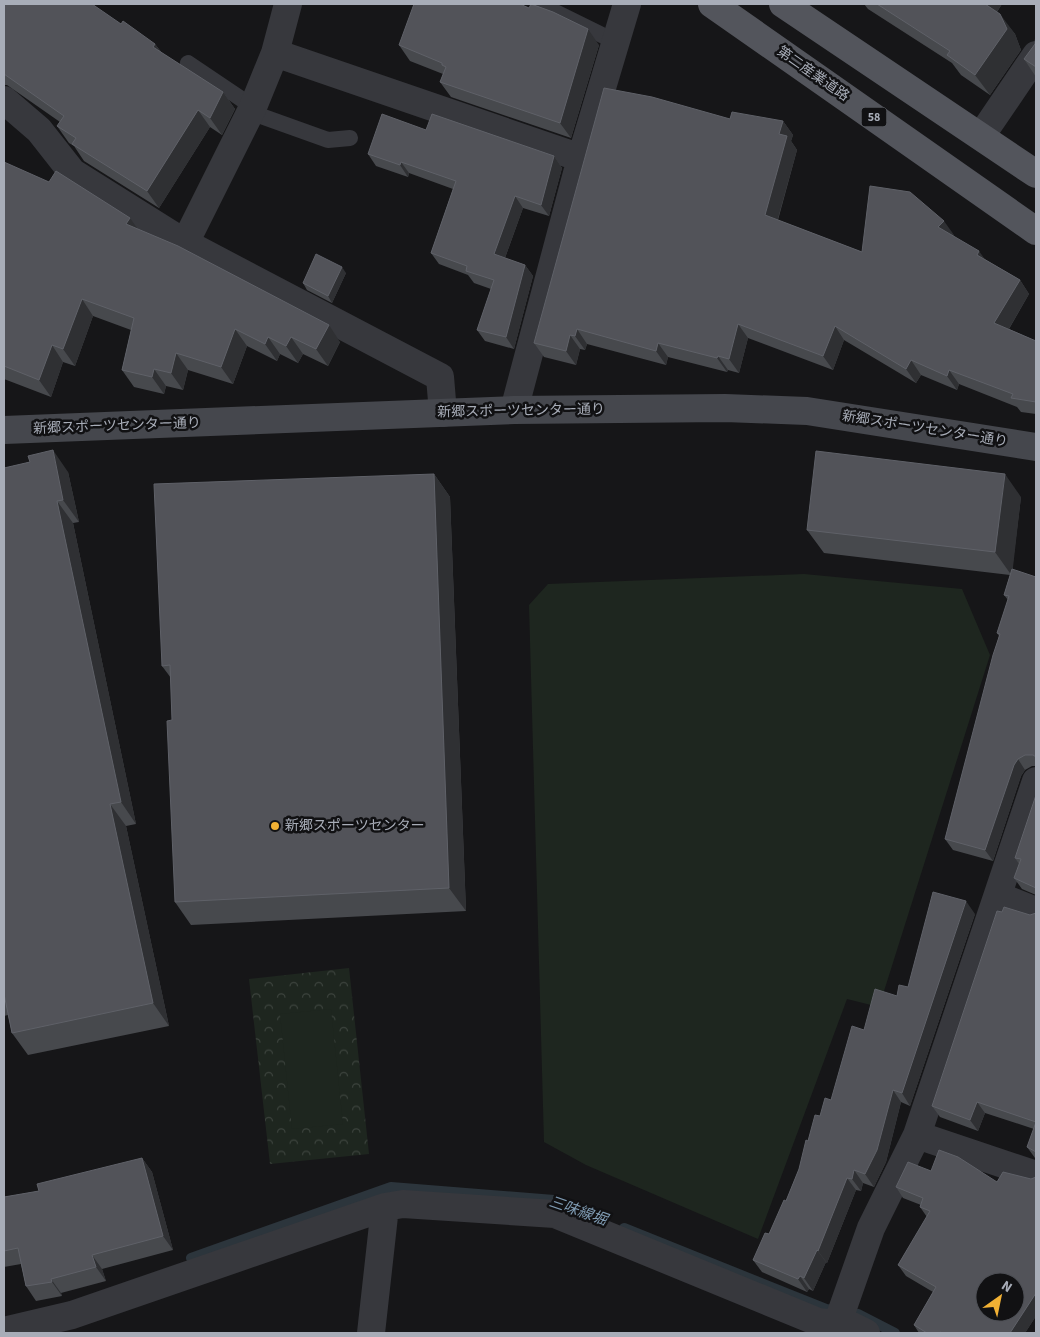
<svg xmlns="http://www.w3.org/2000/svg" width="1040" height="1337" viewBox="0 0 1040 1337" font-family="'Source Sans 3','Noto Sans JP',sans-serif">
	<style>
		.park { fill: url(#park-crowns) }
		.pitch { fill: #1e261f }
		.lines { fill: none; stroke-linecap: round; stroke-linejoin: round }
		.stream { stroke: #2c353c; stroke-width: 10 }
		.lane { stroke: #37383d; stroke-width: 16 }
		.street { stroke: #37383d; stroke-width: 28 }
		.secondary { stroke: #45474d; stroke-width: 28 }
		.primary { stroke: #53555c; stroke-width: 28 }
		.wall { fill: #47494d }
		.shaded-wall { fill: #2f3033 }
		.building { fill: #525359; stroke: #5f6168; fill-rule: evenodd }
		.poi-dot { fill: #f2b134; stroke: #111113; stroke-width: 2 }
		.labels { text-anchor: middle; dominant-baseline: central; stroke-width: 5; stroke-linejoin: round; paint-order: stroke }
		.shield { fill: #111113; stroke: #7b7e86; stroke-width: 1 }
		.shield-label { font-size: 12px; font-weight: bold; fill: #a8adb8 }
		.street-label { font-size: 14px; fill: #a8adb8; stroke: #111113 }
		.poi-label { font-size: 14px; fill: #a8adb8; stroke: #111113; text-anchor: start }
		.water-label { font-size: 15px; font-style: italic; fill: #7f9bb3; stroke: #111113 }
	</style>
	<defs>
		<pattern id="park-crowns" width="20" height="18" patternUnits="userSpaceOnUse" patternTransform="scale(1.25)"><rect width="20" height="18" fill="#1e261f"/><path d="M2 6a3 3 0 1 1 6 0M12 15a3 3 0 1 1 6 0" fill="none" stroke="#3c433d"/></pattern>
	</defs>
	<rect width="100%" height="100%" fill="#161618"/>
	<path class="park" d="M349,968L369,1154L270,1164L249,979Z"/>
	<path class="pitch" d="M804,574L962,589L990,655L879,1007L847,999L758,1239L586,1165L544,1142L529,605L548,584Z
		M331,1009L343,1124L292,1129L280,1014Z"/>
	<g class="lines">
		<path class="stream" d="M624,1228L826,1309L858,1314L895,1333
			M191,1258L391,1187L554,1200L567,1205"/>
		<path class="lane" d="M539,4L616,42
			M188,63L253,107
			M250,112L328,140L350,138"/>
		<path class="street" d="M275,53L581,158
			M4,100L39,130L72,172L185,243L440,377L443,413
			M981,136L1036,55
			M185,243L253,107L275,53L288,4
			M514,410L581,158L627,4
			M998,896L1036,911
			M917,1135L1036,1175
			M4,1331L72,1315L385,1207L403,1204L555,1214L818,1322L852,1326L866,1333
			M371,1333L385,1207
			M832,1333L840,1316L871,1228L917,1135L1036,781"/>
		<path class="secondary" d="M4,430L514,410L725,408L807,411L1036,447"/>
		<path class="primary" d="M712,4L1036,231
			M783,4L1036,174"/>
	</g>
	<path class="wall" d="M4,4L121,24L155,44L162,53L223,92L235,109L222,135L210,127L159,208L84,161L74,146L69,143L57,126L60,122L7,85H4Z
		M864,4H1002L997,12L1015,34L1021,50L990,95L961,75L952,63L868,9Z
		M1036,33V77L1024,59L1035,44Z
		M399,45H599L571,138L451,97L440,82L443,74L410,61Z
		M730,119L783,121L793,135L791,141L797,150L778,220L862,252L954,235L953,236L986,260L1020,280L1029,294L1009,329L1036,341V414L1021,412L1017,407L959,384L957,390L921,375L916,383L844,340L833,370L748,338L739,373L728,370L727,372L668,357L666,365L587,344L585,350L580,349L576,365L544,357L534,343Z
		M426,130L554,156L562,168L549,216L523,208L505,258L525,265L533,276L514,349L485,341L477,330L491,289L474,283L468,275L439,264L431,253L453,189L409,173L408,177L376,166L368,154Z
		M4,162L139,230L340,342L328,366L303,354L298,363L280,354L277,361L247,346L233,384L188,370L183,390L166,386L164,394L134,387L122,370L131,330L93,316L75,366L63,362L51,397L4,379Z
		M346,273L332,303L307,290L303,283Z
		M30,462L68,472L79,522L73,523L136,824L126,826L169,1026L28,1055L12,1033L8,1015L4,1016V468Z
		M434,474L450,497L466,911L191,925L175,902L172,720L171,678L162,666Z
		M1021,497L1012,570L1036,577V766H1032L1025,770L1021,776L993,861L953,850L945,839L999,636L997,633L1008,600L1004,595L1010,575L824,553L807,530Z
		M1036,795V895L1022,889L1014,878L1019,864L1015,858Z
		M1002,912L1030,915L1036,913V1159L1035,1158L1027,1147L1034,1129L985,1113L978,1131L940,1117L932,1106Z
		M975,914L910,1106L901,1102L886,1162L874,1187L863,1183L861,1191L856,1190L827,1263L826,1262L813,1291L809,1289L807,1292L762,1272L753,1260L769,1234L786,1201L799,1169L808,1141L820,1116L831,1100L864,1030L897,996L908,987Z
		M142,1158L152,1172L173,1250L102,1269L106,1281L61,1293L62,1296L36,1301L26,1286L21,1264L4,1267V1197L39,1191Z
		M931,1171L997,1182L1031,1179L1036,1177V1316L1025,1333H919L914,1325L933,1292L906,1276L898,1265L927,1217L920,1207L921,1205L903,1198L896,1187Z"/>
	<path class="shaded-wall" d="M981,4H1002L992,19Z
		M1000,14L1015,34L1021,50L990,95L975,75Z
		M588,29L599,45L571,138L560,123Z
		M155,44L167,61L153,47Z
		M223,92L235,109L222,135L210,118Z
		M198,110L210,127L159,208L147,191Z
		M783,121L793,135L791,141L797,150L775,229L765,215L779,134Z
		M554,156L562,168L549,216L541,205Z
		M401,162L409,173L408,177L400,165Z
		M515,196L523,208L502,266L494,254Z
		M130,218L142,235L126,224Z
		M944,221L954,235L948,241L938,227Z
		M979,251L989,265L977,255Z
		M525,265L533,276L514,349L506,337Z
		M342,267L346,273L332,303L328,296Z
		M1020,280L1029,294L1004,337L994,323Z
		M82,299L93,316L75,366L63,349Z
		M738,324L748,338L739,373L729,359Z
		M329,325L340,342L328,366L316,349Z
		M835,326L844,340L833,370L823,356Z
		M235,329L247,346L233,384L221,367Z
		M577,329L587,344L585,350L575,336Z
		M570,335L580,349L576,365L566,351Z
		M268,337L280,354L277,361L265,344Z
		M291,337L303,354L298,363L286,346Z
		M658,343L668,357L666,365L656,351Z
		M52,345L63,362L51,397L39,380Z
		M176,353L188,370L183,390L171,373Z
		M718,356L728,370L727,372L717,358Z
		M911,360L921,375L916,383L906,369Z
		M154,369L166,386L164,394L152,377Z
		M949,370L959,384L957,390L947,376Z
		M53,450L68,472L79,522L63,500Z
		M434,474L450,497L466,911L449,888Z
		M1005,474L1021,497L1012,576L995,552Z
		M57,501L73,523L136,824L121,802Z
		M1018,759L1025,770L1021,776L993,861L985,850L1014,765Z
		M110,804L126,826L169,1026L153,1003Z
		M966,901L975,914L910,1106L902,1093Z
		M893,1090L901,1102L886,1162L874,1187L865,1174Z
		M977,1102L985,1113L978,1131L970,1120Z
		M142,1158L152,1172L173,1250L163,1236Z
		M854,1170L863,1183L861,1191L852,1179Z
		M847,1178L856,1190L827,1263L818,1251Z
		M817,1250L826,1262L813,1291L804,1278Z
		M92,1255L102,1269L106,1281L96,1267Z
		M800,1276L809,1289L807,1292L798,1279Z
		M51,1279L61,1293L62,1296L52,1282Z
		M1036,1293V1316L1025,1333H1010Z"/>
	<path class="building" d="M4,4H92L121,24L123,21L155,44L153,47L223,92L210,118L198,110L147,191L72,144L76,138L57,126L64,116L4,74Z
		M414,4H520L529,8L531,4L553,12L588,29L560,123L440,82L446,67L442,65V63L399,45Z
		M877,4H985L1000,14L1007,29L975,75L947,55L950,51Z
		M1036,33V67L1024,59L1035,44Z
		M604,88L652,97L730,119L732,112L783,121L779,134L787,136L765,215L862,252L870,186L910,192L944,221L938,227L979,251L977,255L1020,280L994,323L1036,341V402L1011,398L1013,394L949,370L947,376L911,360L906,369L835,326L823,356L738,324L729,359L718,356L717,358L658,343L656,351L577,329L575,336L570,335L566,351L534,343Z
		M382,114L426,130L432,114L554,156L541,205L515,196L494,254L525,265L506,337L477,330L494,280L466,271L467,266L431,253L456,181L401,162L400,165L368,154Z
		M4,162L49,182L56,171L130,218L126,224L178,246L329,325L316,349L291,337L286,346L268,337L265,344L235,329L221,367L176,353L171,373L154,369L152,377L122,370L134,318L82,299L63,349L52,345L39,380L4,366Z
		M316,254L342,267L328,296L303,283Z
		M53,450L63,500L57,501L121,802L110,804L153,1003L12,1033L4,994V468L30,462L28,456Z
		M816,451L1005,474L995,552L807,530Z
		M434,474L449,888L175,902L167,721L172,720L170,665L162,666L154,484Z
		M1012,569L1036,577V757L1033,755H1025L1018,759L1014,765L985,850L945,839L993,655L1000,634L997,633L1009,596L1004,595Z
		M1036,795V888L1014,878L1021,859L1015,858Z
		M933,892L966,901L902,1093L893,1090L877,1150L865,1174L854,1170L852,1179L847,1178L818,1251L817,1250L804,1278L800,1276L798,1279L753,1260L765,1233L769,1234L784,1200L786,1201L799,1169L806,1140L808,1141L815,1115L820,1116L825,1098L831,1100L852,1026L864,1030L875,989L897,996L899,985L908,987Z
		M1004,907L1030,915L1036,913V1122L977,1102L970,1120L932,1106L997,911L1002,912Z
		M1036,1122V1152L1027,1147Z
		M939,1150L958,1157L997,1182L1003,1172L1031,1179L1036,1177V1293L1010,1333H943L940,1332V1333H927L914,1325L936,1287L898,1265L930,1211L920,1207L923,1198L896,1187L908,1162L931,1171ZM985,1282H1015V1312H985Z
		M142,1158L163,1236L92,1255L96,1267L51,1279L52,1282L26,1286L18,1248L4,1251V1197L39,1191L37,1184Z"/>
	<circle class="poi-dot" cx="275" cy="826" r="5"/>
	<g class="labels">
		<rect class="shield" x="861.5" y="107.5" width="25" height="19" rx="4"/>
		<g class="shield-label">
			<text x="874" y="117">58</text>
		</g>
		<g class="street-label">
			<text transform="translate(813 74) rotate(35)">第二産業道路</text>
			<text transform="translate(521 411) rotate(-1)">新郷スポーツセンター通り</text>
			<text transform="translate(117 426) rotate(-2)">新郷スポーツセンター通り</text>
			<text transform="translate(925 429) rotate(9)">新郷スポーツセンター通り</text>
		</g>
		<g class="poi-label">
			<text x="285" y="826">新郷スポーツセンター</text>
		</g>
		<g class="water-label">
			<text transform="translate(578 1211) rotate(19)">三味線堀</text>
		</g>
	</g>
	<rect width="1040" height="1337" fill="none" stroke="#a8adb8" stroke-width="10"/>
	<g transform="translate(1000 1297) rotate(33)"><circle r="24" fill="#111113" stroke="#4d4f55"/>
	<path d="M0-4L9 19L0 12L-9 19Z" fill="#f2b134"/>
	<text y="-8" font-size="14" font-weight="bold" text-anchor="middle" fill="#a8adb8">N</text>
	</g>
</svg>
